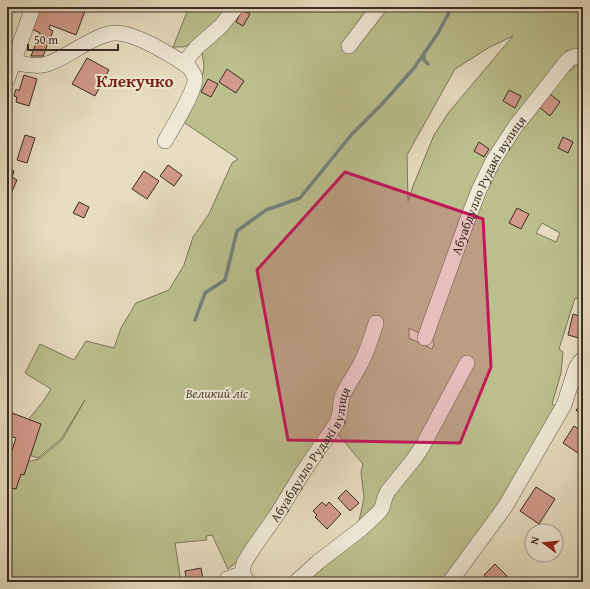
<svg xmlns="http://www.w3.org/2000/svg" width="590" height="589" viewBox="0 0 590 589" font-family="'Gentium Book Plus',serif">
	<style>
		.green { fill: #bbbf8e; stroke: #7b765a; fill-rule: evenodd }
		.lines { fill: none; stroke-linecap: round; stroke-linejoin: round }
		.stream { stroke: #73827e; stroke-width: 3.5 }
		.building { fill: #d19a8a; stroke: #3b2d25 }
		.minor-casing { stroke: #66594c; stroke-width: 16 }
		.minor { stroke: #efe9d6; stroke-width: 15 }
		.marked { fill: #c2185b; fill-opacity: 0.2; stroke: #c2185b; stroke-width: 3; stroke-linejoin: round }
		.labels { text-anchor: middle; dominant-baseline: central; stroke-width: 4; stroke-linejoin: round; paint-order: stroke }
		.street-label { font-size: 13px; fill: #3b2d25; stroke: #efe9d6 }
		.park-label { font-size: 13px; font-style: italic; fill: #554a3a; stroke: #efe9d6 }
		.district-label { font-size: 17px; font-weight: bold; fill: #7a1f14; stroke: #efe9d6 }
	</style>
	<rect width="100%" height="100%" fill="#e7ddc0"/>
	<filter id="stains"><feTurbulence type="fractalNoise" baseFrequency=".005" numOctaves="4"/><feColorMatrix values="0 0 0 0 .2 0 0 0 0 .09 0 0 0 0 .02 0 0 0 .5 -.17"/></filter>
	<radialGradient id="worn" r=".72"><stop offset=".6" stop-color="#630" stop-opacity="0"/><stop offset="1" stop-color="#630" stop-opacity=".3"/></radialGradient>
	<path class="green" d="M189,7H230L201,38L184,47H173Z
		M242,7H583V299L575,298L559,349L563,352L561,373L552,404L558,407L525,466L446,582H302L358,526L364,498L361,472L363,464L335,431L239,560L228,569L212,535L206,536L207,540L175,543L181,582H7V478L21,463L39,459L62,440L85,400L61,439L38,458L23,453L24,425L44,400L51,389L25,373L40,344L74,360L86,341L114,348L121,328L136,303L169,290L184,265L193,237L209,214L232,163L238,159L182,121L194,100L203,73L204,66L202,52ZM513,36L449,112L434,135L413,186L408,201L407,155L455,69L490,47ZM567,50L570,62L575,67L563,75L496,163L554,68ZM542,223L560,233L556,242L536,233ZM409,328L421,334L430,333L434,344L432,349L409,338Z"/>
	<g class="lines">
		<path class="stream" d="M424,55V60L428,64
			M195,320L205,293L225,280L237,231L266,210L300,198L352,134L382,104L414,68L438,33L452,7"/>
	</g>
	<path class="building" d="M41,7H75L85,11L76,35L50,25L49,29L53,31L43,56H31L40,33L32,29Z
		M242,10L250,14L243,26L236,22Z
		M87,58L109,70L95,96L72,84Z
		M227,69L244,81L236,93L219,82Z
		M24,75L37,79L29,106L16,102L17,97L14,96L16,89L19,91Z
		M208,79L218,84L211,97L201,92Z
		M509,90L521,96L515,108L503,101Z
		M550,94L560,102L550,116L539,107Z
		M25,135L35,138L27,163L17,160Z
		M563,137L573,142L568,153L558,148Z
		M479,142L489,149L484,157L474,151Z
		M168,165L182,175L174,186L160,176Z
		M7,168L14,171L12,177L17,180L7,203Z
		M144,171L159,181L147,199L132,189Z
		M79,202L89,207L84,218L73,213Z
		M517,208L529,214L521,229L509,223Z
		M573,314L583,317V334L580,333L579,338L568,335Z
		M583,402V416L576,410Z
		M7,411L41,424L24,475L21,474L16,489L7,487V465L16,438L7,435Z
		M574,426L583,432V453L581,455L563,443Z
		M536,487L555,499L539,524L520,511Z
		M346,490L359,503L350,511L338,498Z
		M322,502L326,506L329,502L341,514L327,529L315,517L317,515L313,511Z
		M495,564L507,576L501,582H491L484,575Z
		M201,568L203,580L196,582H187L185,571Z"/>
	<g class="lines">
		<defs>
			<g id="minor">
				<path d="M349,46L379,7"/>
				<path d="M13,62C25,64 38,68 50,63C69,56 98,32 117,33C137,34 172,55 189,67C191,70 194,74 195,78C196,90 172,129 165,141"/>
				<path d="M184,63L197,47L221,26L236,7"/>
				<path d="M7,80L33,7"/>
				<path id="s1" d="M425,338L467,221L479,190L493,161L515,127L567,61C572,57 576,55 583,57"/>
				<path d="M227,579L235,576L243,575"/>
				<path id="s2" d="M248,582L243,575V568L244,563L252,550L278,513L303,472L336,424C342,413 339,407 342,397C346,386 357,372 362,361C368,349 372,336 376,323"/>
				<path d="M296,582L318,562L361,529L379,512L382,508L385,497L388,491L414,459L422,447L467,363"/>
				<path d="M450,582L505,507L564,405L576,368L579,363L583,359"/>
			</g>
		</defs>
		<use href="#minor" class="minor-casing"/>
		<use href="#minor" class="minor"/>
	</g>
	<path class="marked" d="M345,172L483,219L491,367L460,443L288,440L257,270Z"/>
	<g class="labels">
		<g class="street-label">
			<text stroke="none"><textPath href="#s1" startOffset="166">Абуабдулло Рудакі вулиця</textPath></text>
			<text stroke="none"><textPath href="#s2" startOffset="149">Абуабдулло Рудакі вулиця</textPath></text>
		</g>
		<g class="park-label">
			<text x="217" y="393">Великий ліс</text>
		</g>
		<g class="district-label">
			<text x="135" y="80">Клекучко</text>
		</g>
	</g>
	<rect width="590" height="589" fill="none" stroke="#e7ddc0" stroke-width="24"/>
	<rect x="8" y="8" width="574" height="573" fill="none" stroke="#3b2d25" stroke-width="2"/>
	<rect x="12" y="12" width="566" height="565" fill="none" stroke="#3b2d25"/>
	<g transform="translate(544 543) rotate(286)"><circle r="19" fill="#efe9d6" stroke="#a79e8f"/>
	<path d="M0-3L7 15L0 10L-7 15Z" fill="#8f2418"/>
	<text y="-6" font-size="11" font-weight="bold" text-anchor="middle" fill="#3b2d25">N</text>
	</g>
	<path d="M28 44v6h90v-6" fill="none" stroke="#3b2d25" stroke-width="2"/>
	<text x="34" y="44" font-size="12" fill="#3b2d25" stroke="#efe9d6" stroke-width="3" paint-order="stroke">50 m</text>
	<rect width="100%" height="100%" filter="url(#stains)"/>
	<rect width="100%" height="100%" fill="url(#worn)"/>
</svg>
